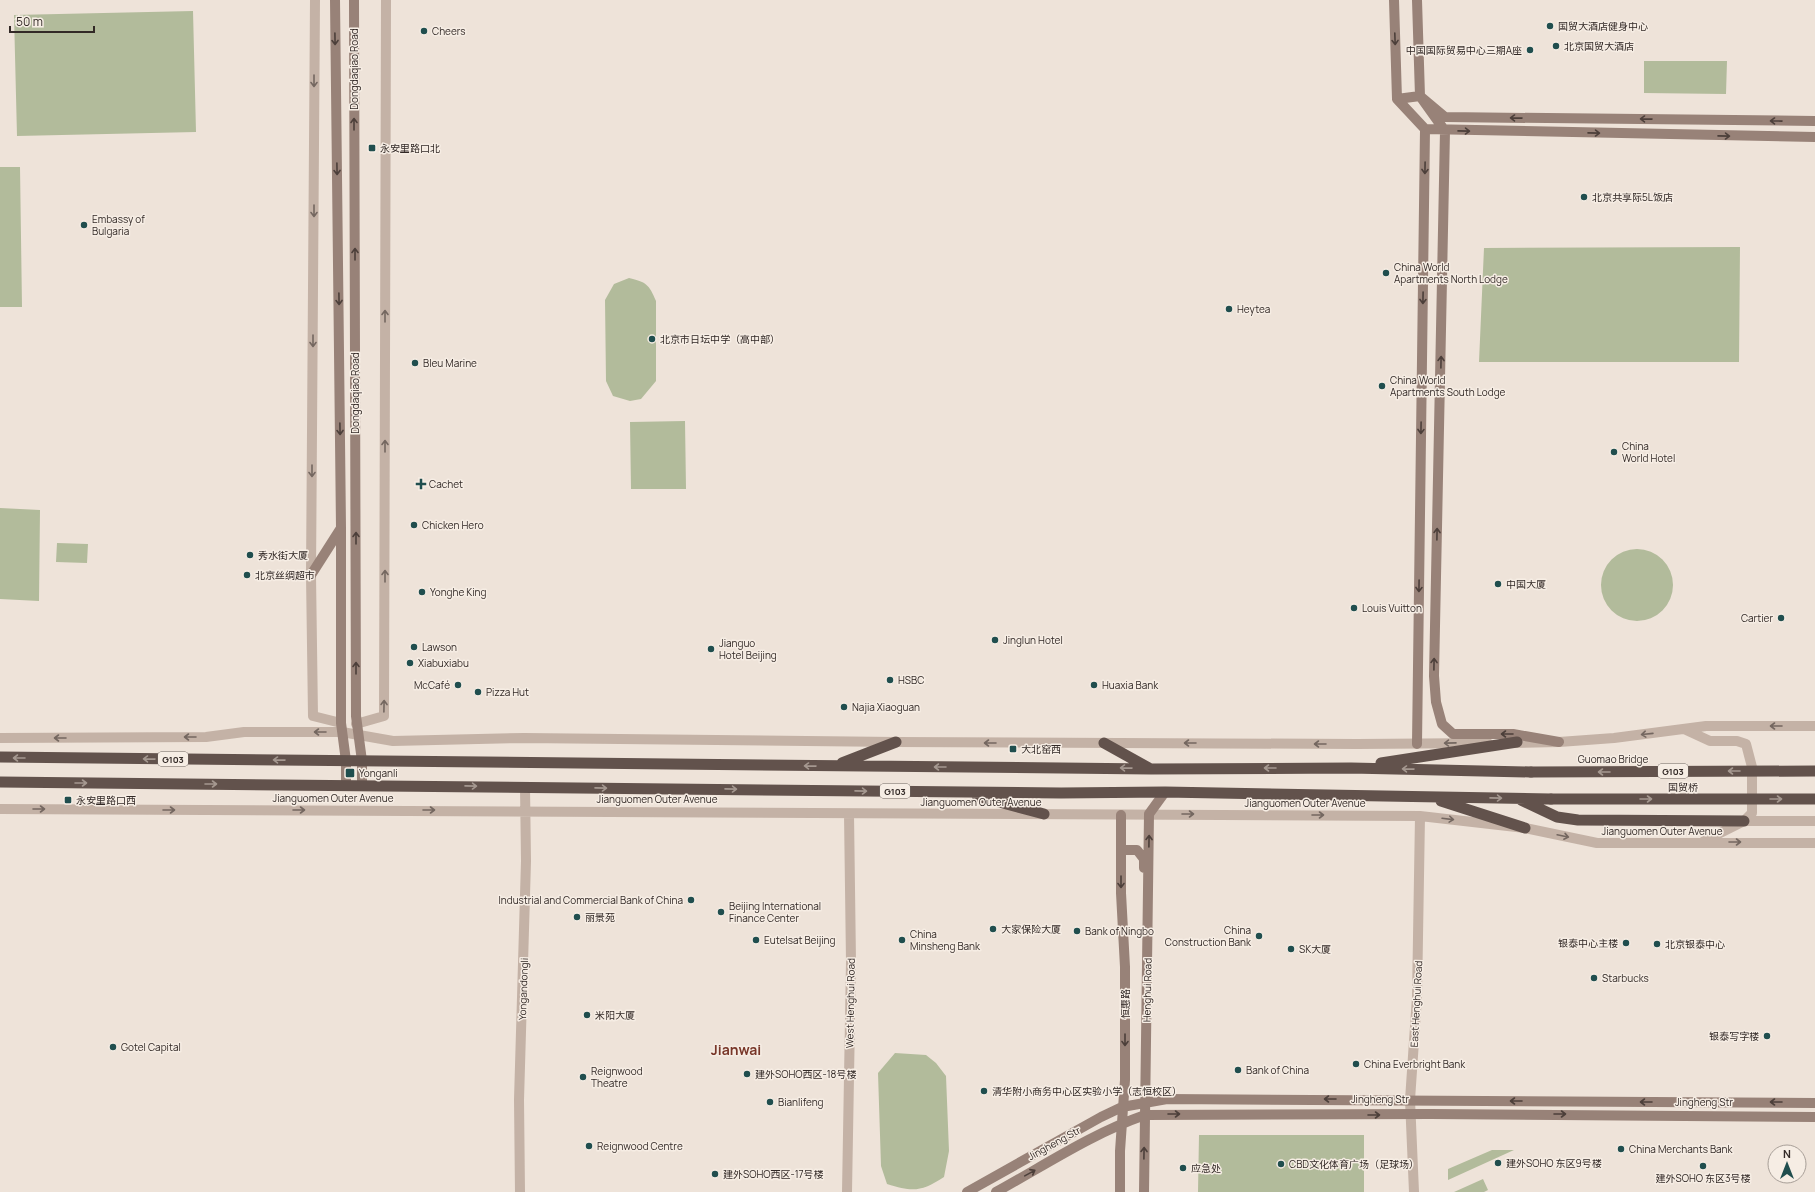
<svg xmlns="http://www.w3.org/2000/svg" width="1815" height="1192" viewBox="0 0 1815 1192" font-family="Manrope,'Noto Sans SC',sans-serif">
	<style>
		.green { fill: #b2bb9b }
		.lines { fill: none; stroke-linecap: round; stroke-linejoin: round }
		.tertiary { stroke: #c4b2a6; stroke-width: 10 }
		.secondary { stroke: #988278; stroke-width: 10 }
		.trunk { stroke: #62524c; stroke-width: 11 }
		.trunk-bridge { stroke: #62524c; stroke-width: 11 }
		.oneway { stroke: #4c3f3a }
		.oneway2 { stroke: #746760 }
		.oneway3 { stroke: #a59890 }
		.poi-dot { fill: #204e4e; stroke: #f6ede4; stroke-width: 1.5 }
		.labels { text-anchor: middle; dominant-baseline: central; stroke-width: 3; stroke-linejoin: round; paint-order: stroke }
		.shield { fill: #f6ede4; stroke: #6d645f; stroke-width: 1 }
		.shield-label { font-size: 9px; font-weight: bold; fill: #322926 }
		.poi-label { font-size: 10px; fill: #322926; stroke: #f6ede4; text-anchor: start }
		.street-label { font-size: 10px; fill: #322926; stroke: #f6ede4 }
		.district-label { font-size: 14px; font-weight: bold; fill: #783628; stroke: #f6ede4 }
	</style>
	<rect width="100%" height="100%" fill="#eee3d9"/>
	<path class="green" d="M193,11L196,132L17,136L14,15Z
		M1644,61H1727L1726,94L1644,93Z
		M0,167H20L22,307H0Z
		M1740,247L1739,362H1479L1484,248Z
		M629,278C646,282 649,284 656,301V381L641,399L630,401L613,396L606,381L605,300L614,284Z
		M685,421L686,489H631L630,422Z
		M0,508L40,510L39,601L0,599Z
		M57,543L88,544L87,563L56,562Z
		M1601 585a36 36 0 1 1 72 0a36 36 0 1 1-72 0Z
		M895,1053L926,1055L936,1063L946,1076L949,1151L944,1177C921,1192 913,1192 887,1184L881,1166L878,1073Z
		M1199,1135H1364V1192H1198Z
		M1492,1150H1514L1448,1180V1169Z
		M1483,1179L1488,1190L1484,1192H1454Z"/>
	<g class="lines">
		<path class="tertiary" d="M315,0L311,575L313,716L341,723
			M356,724L384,716L386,0
			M1684,729L1710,741H1737L1746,744L1752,767V813L1744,821L1704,841
			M0,738L206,737L244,732H342L393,741L524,738L896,742L1357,744L1488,743
			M1510,743L1559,742L1614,738L1706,726H1815
			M0,809L1420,816L1525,828L1597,843H1815
			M1744,821H1815
			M520,1192L519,1100L526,861L525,787
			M847,1192L851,962L849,814
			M1414,1192L1410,1100L1417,997L1420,816"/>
		<path class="secondary" d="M335,0L341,528V723L346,761V784
			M354,0L356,716L362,761V785
			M1394,0L1397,99L1425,129
			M1417,0L1420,96L1445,131L1434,676L1436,702L1442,724L1453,734H1513L1559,742
			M1397,99L1420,96L1445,117L1815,121
			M1425,129L1815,137
			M311,575L341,528
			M1417,744L1425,129
			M1121,850H1137L1144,859V868
			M967,1192L1101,1117L1122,1107L1167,1099L1815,1103
			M996,1192C1045,1165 1093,1133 1145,1115L1431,1114L1815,1117
			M1120,1192V1151L1125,1080V967L1121,893V815
			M1144,1192L1149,814L1165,792"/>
		<path class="trunk" d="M1104,743L1149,768
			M0,757L1151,769L1351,768L1531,772
			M842,763L896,742
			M1381,763L1517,742
			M0,782L1061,793L1165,792L1551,799
			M977,796L1044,814
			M1521,800L1557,817L1578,820L1744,821
			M1441,801L1525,828"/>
		<path class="trunk-bridge" d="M1531,772L1815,771
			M1551,799H1815"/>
	</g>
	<defs><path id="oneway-shaft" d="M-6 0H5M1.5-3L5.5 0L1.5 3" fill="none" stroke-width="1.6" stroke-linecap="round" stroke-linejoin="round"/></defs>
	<g class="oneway">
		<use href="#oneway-shaft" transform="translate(335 39) rotate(89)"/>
		<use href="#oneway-shaft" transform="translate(1395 39) rotate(88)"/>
		<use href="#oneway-shaft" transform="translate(1516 118) rotate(-179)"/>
		<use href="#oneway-shaft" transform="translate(1646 119) rotate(-179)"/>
		<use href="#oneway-shaft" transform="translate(1776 121) rotate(-179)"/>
		<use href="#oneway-shaft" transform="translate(354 124) rotate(-90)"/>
		<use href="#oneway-shaft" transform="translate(1464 131) rotate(1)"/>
		<use href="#oneway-shaft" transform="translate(1594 133) rotate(1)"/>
		<use href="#oneway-shaft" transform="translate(1724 136) rotate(1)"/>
		<use href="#oneway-shaft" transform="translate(1425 168) rotate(91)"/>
		<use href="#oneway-shaft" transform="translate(337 169) rotate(89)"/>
		<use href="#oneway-shaft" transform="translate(355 254) rotate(-90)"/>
		<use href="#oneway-shaft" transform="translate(1423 298) rotate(91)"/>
		<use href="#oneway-shaft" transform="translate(339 299) rotate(89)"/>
		<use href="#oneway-shaft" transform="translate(1441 362) rotate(-89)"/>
		<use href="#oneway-shaft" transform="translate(1421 428) rotate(91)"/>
		<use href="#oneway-shaft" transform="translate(340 429) rotate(89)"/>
		<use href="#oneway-shaft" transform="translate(1437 534) rotate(-89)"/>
		<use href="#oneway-shaft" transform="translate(356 538) rotate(-90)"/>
		<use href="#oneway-shaft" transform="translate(1419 586) rotate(91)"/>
		<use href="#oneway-shaft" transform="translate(1434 664) rotate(-89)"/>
		<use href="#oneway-shaft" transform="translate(356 668) rotate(-90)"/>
		<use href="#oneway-shaft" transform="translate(1507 734) rotate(-180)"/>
		<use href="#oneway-shaft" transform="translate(1149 841) rotate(-89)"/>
		<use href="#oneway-shaft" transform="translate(1121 882) rotate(90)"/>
		<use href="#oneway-shaft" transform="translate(1125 1040) rotate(90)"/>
		<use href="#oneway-shaft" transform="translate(1330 1099) rotate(-180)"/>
		<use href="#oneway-shaft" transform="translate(1516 1101) rotate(-180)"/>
		<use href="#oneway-shaft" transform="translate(1646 1102) rotate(-180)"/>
		<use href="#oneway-shaft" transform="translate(1776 1102) rotate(-180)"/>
		<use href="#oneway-shaft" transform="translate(1174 1114)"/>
		<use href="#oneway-shaft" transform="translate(1560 1114)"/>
		<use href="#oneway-shaft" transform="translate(1374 1115)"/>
		<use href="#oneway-shaft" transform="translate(1144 1153) rotate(-89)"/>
		<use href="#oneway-shaft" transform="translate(1030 1173) rotate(-29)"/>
	</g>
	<g class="oneway2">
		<use href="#oneway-shaft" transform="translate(314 81) rotate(90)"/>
		<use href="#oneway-shaft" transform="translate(314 211) rotate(90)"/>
		<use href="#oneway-shaft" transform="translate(385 316) rotate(-90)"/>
		<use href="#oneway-shaft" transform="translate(313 341) rotate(90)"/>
		<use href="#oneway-shaft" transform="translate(385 446) rotate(-90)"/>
		<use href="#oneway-shaft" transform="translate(312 471) rotate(90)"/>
		<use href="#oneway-shaft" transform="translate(385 576) rotate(-90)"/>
		<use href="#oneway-shaft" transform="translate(384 706) rotate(-89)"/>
		<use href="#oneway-shaft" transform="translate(1776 726) rotate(180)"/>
		<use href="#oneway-shaft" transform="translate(320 732) rotate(-180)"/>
		<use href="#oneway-shaft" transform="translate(1647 734) rotate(174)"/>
		<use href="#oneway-shaft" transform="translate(190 737) rotate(180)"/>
		<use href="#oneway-shaft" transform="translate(60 738) rotate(180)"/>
		<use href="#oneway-shaft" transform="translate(990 743) rotate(-180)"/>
		<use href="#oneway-shaft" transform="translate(1190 743) rotate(-180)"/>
		<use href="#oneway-shaft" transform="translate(1450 743) rotate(179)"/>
		<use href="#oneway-shaft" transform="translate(1320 744) rotate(-180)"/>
		<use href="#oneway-shaft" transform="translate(39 809)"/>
		<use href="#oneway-shaft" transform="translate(169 810)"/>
		<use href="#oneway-shaft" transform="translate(299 810)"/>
		<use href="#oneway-shaft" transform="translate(429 810)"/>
		<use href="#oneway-shaft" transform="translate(1188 814)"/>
		<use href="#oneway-shaft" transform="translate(1318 815)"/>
		<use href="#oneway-shaft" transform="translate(1448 819) rotate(7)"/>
		<use href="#oneway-shaft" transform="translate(1563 836) rotate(12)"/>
		<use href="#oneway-shaft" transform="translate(1735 842)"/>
	</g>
	<g class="oneway3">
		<use href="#oneway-shaft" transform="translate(19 758) rotate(-180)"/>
		<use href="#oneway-shaft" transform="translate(149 759) rotate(-179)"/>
		<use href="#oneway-shaft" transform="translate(279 760) rotate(-179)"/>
		<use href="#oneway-shaft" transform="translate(810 766) rotate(-179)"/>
		<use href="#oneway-shaft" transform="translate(940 767) rotate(-180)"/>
		<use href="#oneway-shaft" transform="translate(1126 768) rotate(-179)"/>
		<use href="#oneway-shaft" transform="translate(1270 768) rotate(180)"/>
		<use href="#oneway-shaft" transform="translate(1408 769) rotate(-179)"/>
		<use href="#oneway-shaft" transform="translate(1734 771) rotate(180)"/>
		<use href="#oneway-shaft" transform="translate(1604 772) rotate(180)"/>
		<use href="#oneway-shaft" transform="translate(81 783)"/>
		<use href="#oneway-shaft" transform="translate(211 784)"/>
		<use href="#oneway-shaft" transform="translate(471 786) rotate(1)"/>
		<use href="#oneway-shaft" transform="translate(601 788) rotate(1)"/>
		<use href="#oneway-shaft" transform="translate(731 789) rotate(1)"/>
		<use href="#oneway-shaft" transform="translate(861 791) rotate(1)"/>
		<use href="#oneway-shaft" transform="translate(1496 798) rotate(1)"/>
		<use href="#oneway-shaft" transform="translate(1646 799)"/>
		<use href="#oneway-shaft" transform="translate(1776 799)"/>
	</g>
	<g class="poi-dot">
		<circle cx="1550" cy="26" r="4"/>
		<circle cx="424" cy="31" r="4"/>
		<circle cx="1556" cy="46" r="4"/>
		<circle cx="1530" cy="50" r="4"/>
		<rect x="368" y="144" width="8" height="8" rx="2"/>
		<circle cx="1584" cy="197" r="4"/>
		<circle cx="84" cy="225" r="4"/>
		<circle cx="1386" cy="273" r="4"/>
		<circle cx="1229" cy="309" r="4"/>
		<circle cx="652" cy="339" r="4"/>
		<circle cx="415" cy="363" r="4"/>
		<circle cx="1382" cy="386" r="4"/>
		<circle cx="1614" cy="452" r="4"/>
		<path d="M419 478h4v4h4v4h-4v4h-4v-4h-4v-4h4z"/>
		<circle cx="414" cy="525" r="4"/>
		<circle cx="250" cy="555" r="4"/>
		<circle cx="247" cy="575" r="4"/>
		<circle cx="1498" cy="584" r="4"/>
		<circle cx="422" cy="592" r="4"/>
		<circle cx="1354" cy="608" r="4"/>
		<circle cx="1781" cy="618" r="4"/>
		<circle cx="995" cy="640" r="4"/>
		<circle cx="414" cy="647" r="4"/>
		<circle cx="711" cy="649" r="4"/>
		<circle cx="410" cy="663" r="4"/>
		<circle cx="890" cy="680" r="4"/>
		<circle cx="458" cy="685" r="4"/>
		<circle cx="1094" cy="685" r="4"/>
		<circle cx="478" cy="692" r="4"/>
		<circle cx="844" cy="707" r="4"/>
		<rect x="1009" y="745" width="8" height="8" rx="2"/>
		<rect x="345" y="768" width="10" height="10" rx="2"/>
		<rect x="64" y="796" width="8" height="8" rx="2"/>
		<circle cx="691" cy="900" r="4"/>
		<circle cx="721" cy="912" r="4"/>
		<circle cx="577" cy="917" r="4"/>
		<circle cx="993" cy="929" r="4"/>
		<circle cx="1077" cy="931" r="4"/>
		<circle cx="1259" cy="936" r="4"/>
		<circle cx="756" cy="940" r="4"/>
		<circle cx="902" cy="940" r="4"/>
		<circle cx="1626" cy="943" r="4"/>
		<circle cx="1657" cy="944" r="4"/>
		<circle cx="1291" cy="949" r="4"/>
		<circle cx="1594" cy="978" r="4"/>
		<circle cx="587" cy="1015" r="4"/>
		<circle cx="1767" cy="1036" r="4"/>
		<circle cx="113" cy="1047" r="4"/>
		<circle cx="1356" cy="1064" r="4"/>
		<circle cx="1238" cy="1070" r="4"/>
		<circle cx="747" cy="1074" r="4"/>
		<circle cx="583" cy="1077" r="4"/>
		<circle cx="984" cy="1091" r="4"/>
		<circle cx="770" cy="1102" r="4"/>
		<circle cx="589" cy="1146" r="4"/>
		<circle cx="1621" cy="1149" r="4"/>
		<circle cx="1498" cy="1163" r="4"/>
		<circle cx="1281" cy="1164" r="4"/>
		<circle cx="1703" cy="1166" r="4"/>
		<circle cx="1183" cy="1168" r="4"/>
		<circle cx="715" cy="1174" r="4"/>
	</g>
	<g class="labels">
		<g class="shield">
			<rect x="158" y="752" width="30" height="14" rx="3"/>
			<rect x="1658" y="764" width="30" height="14" rx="3"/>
			<rect x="880" y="784" width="30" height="14" rx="3"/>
		</g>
		<g class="shield-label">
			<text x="173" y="759">G103</text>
			<text x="1673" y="771">G103</text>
			<text x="895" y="791">G103</text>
		</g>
		<g class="poi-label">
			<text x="1558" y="26">国贸大酒店健身中心</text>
			<text x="432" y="31">Cheers</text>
			<text x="1564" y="46">北京国贸大酒店</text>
			<text x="1522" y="50" text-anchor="end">中国国际贸易中心三期A座</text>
			<text x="380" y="148">永安里路口北</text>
			<text x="1592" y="197">北京共享际5L饭店</text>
			<text x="92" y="219">Embassy of<tspan x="92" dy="12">Bulgaria</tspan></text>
			<text x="1394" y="267">China World<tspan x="1394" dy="12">Apartments North Lodge</tspan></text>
			<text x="1237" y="309">Heytea</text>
			<text x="660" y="339">北京市日坛中学（高中部）</text>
			<text x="423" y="363">Bleu Marine</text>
			<text x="1390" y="380">China World<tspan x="1390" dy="12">Apartments South Lodge</tspan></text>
			<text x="1622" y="446">China<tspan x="1622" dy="12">World Hotel</tspan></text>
			<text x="429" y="484">Cachet</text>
			<text x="422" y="525">Chicken Hero</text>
			<text x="258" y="555">秀水街大厦</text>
			<text x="255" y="575">北京丝绸超市</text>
			<text x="1506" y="584">中国大厦</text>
			<text x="430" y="592">Yonghe King</text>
			<text x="1362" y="608">Louis Vuitton</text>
			<text x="1773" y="618" text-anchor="end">Cartier</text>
			<text x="1003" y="640">Jinglun Hotel</text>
			<text x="719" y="643">Jianguo<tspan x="719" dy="12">Hotel Beijing</tspan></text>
			<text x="422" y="647">Lawson</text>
			<text x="418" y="663">Xiabuxiabu</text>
			<text x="898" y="680">HSBC</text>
			<text x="450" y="685" text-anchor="end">McCafé</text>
			<text x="1102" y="685">Huaxia Bank</text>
			<text x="486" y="692">Pizza Hut</text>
			<text x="852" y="707">Najia Xiaoguan</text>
			<text x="1021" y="749">大北窑西</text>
			<text x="359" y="773">Yonganli</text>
			<text x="76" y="800">永安里路口西</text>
			<text x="683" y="900" text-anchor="end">Industrial and Commercial Bank of China</text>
			<text x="729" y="906">Beijing International<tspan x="729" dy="12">Finance Center</tspan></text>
			<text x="585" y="917">丽景苑</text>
			<text x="1001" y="929">大家保险大厦</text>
			<text x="1251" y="930" text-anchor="end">China<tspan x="1251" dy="12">Construction Bank</tspan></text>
			<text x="1085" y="931">Bank of Ningbo</text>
			<text x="910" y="934">China<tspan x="910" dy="12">Minsheng Bank</tspan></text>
			<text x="764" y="940">Eutelsat Beijing</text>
			<text x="1618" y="943" text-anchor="end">银泰中心主楼</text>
			<text x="1665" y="944">北京银泰中心</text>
			<text x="1299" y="949">SK大厦</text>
			<text x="1602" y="978">Starbucks</text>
			<text x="595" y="1015">米阳大厦</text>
			<text x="1759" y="1036" text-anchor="end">银泰写字楼</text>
			<text x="121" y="1047">Gotel Capital</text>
			<text x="1364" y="1064">China Everbright Bank</text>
			<text x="1246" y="1070">Bank of China</text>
			<text x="591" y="1071">Reignwood<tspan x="591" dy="12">Theatre</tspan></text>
			<text x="755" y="1074">建外SOHO西区-18号楼</text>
			<text x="992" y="1091">清华附小商务中心区实验小学（志恒校区）</text>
			<text x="778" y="1102">Bianlifeng</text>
			<text x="597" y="1146">Reignwood Centre</text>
			<text x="1629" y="1149">China Merchants Bank</text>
			<text x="1506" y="1163">建外SOHO 东区9号楼</text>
			<text x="1289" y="1164">CBD文化体育广场（足球场）</text>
			<text x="1191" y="1168">应急处</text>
			<text x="723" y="1174">建外SOHO西区-17号楼</text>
			<text x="1703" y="1178" text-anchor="middle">建外SOHO 东区3号楼</text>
		</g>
		<g class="street-label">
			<text transform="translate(354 69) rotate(-90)">Dongdaqiao Road</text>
			<text transform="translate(355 393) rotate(-90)">Dongdaqiao Road</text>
			<text x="1613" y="759">Guomao Bridge</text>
			<text x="1683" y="787">国贸桥</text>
			<text x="333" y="798">Jianguomen Outer Avenue</text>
			<text x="657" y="799">Jianguomen Outer Avenue</text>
			<text x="981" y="802">Jianguomen Outer Avenue</text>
			<text x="1305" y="803">Jianguomen Outer Avenue</text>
			<text x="1662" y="831">Jianguomen Outer Avenue</text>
			<text transform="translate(523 989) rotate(-88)">Yongandongli</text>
			<text transform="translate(1147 990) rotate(-89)">Henghui Road</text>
			<text transform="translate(850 1003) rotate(-89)">West Henghui Road</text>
			<text transform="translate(1125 1004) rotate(-90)">恒惠路</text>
			<text transform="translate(1416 1004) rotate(-87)">East Henghui Road</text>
			<text x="1380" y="1099">Jingheng Str</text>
			<text x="1704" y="1102">Jingheng Str</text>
			<text transform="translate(1054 1143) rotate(-29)">Jingheng Str</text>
		</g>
		<g class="district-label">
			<text x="736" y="1049">Jianwai</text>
		</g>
	</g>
	<g transform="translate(1787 1164)"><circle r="19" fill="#f6ede4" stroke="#a89f98"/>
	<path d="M0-3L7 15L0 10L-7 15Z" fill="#204e4e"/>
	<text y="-6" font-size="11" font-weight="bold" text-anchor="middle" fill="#322926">N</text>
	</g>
	<path d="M10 26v6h84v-6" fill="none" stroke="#322926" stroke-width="2"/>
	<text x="16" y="26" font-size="12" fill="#322926" stroke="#f6ede4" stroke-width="3" paint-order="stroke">50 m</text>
</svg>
